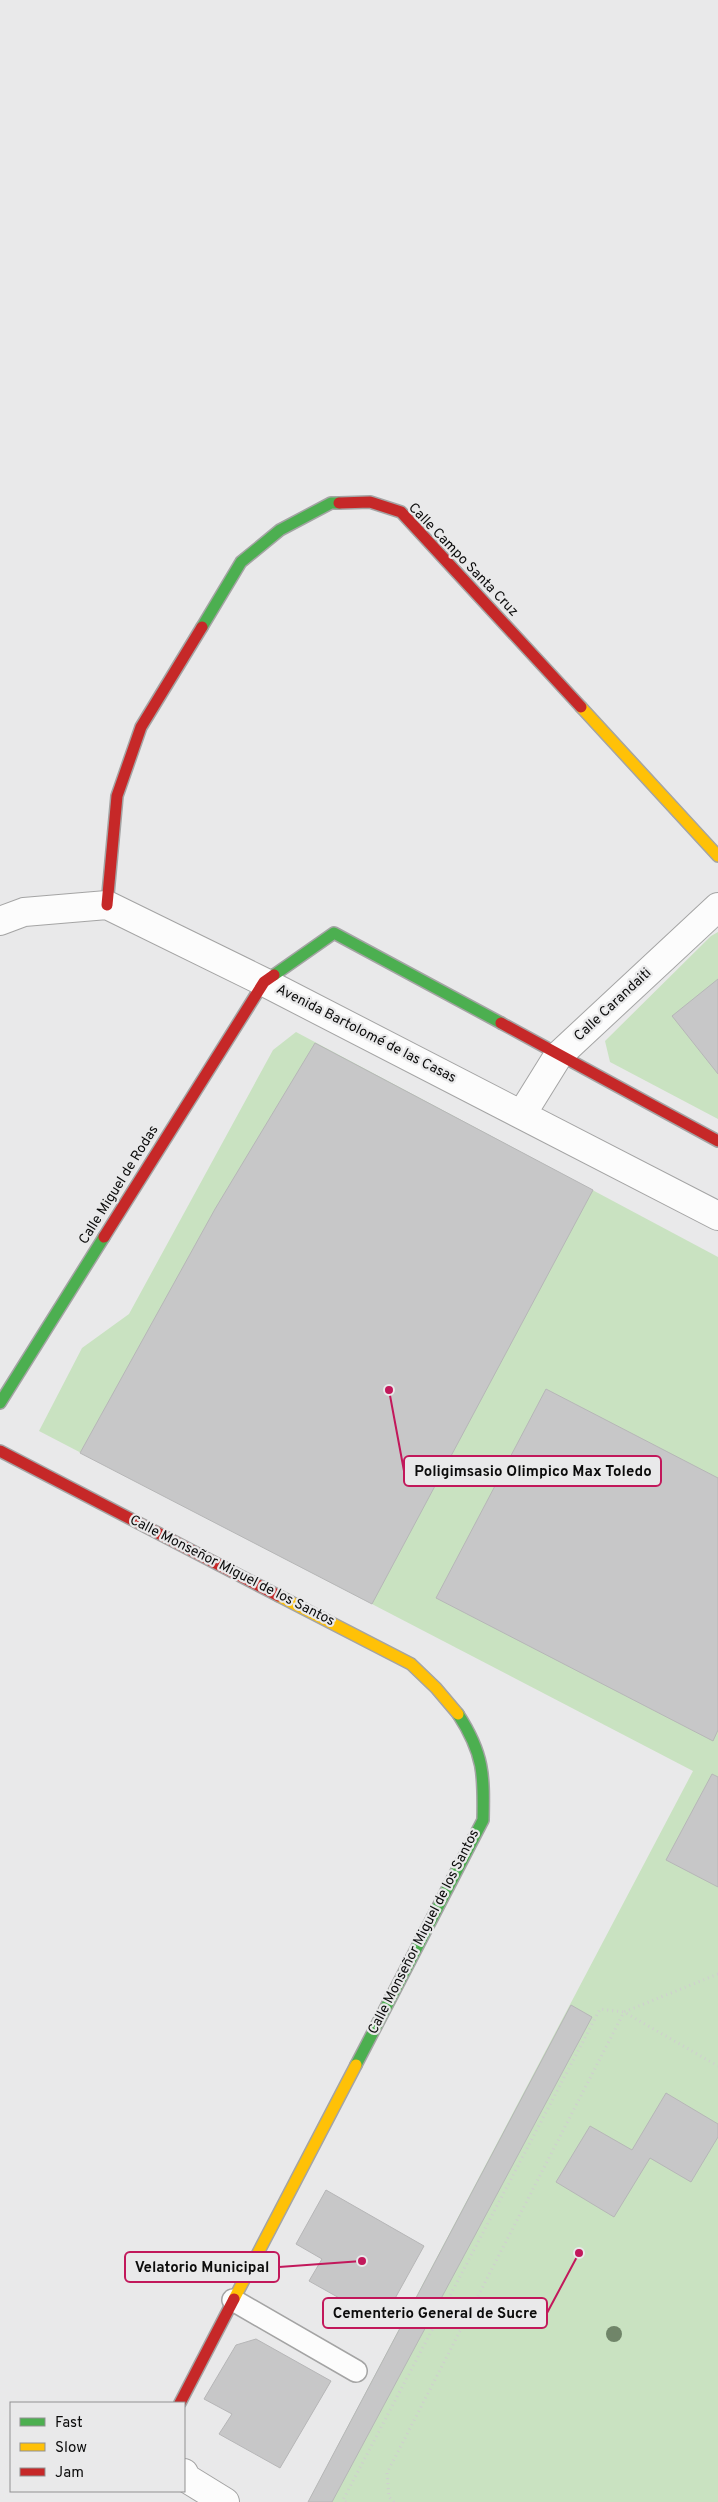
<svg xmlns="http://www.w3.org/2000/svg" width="718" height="2502" viewBox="0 0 718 2502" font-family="Overpass,sans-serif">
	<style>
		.green { fill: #c9e2c1 }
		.building { fill: #c7c7c8; stroke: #b6b6b7 }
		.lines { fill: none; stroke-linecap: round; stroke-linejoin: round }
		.lane-casing { stroke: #a4a4a4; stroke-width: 24 }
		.street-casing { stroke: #a4a4a4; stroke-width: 30 }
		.fast-casing { stroke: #a4a4a4; stroke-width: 14 }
		.slow-casing { stroke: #a4a4a4; stroke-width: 14 }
		.jam-casing { stroke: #a4a4a4; stroke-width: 14 }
		.path { stroke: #cfcfcf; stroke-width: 3; stroke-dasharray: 1 4; stroke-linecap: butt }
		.lane { stroke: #fcfcfc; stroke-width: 21 }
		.street { stroke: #fcfcfc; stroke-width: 28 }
		.fast { stroke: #4caf50; stroke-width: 11 }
		.slow { stroke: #ffc107; stroke-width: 11 }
		.jam { stroke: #c62828; stroke-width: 11 }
		.tree { fill: #708569 }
		.labels { text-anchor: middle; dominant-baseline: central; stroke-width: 4.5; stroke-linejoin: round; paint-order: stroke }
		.street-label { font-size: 14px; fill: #0c0c0c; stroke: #e9e9ea }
		.leader { fill: none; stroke: #c2185b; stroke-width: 2 }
		.callout-dot { fill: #c2185b; stroke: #e9e9ea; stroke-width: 2 }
		.callout { fill: #e9e9ea; stroke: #c2185b; stroke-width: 2 }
		.callout-label { font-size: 15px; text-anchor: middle; font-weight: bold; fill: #0c0c0c }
	</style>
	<rect width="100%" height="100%" fill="#e9e9ea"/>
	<path class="green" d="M718,932V1119L610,1062L605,1041L711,936Z
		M296,1032L718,1257V2502H308L693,1771L39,1431L82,1348L129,1314L273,1050Z"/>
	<path class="building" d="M718,979V1074L672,1016Z
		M315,1043L593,1190L372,1604L80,1453L215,1209Z
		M546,1389L718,1478V1730L713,1741L436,1598Z
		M712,1774L718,1777V1887L666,1860Z
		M571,2005L592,2017L332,2502H308Z
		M666,2093L718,2124V2137L691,2182L650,2158L614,2217L556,2182L590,2126L632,2150Z
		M326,2190L424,2246L382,2322L309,2281L322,2259L296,2244Z
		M256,2339L331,2381L280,2468L219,2434L232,2414L204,2399L236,2345Z"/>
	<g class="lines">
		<defs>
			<path id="lane" d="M233,2300L356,2371"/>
			<path id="street" d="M0,921L24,912L107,905L264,982L718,1216
				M522,1114L558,1056L718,907
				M184,2473L186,2478L225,2502"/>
			<path id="fast" d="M202,627L241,562L280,530L331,503H339
				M274,975L334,933L501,1023
				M0,1403L104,1237
				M356,2065L483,1820C484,1775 484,1754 458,1714"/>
			<path id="slow" d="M581,707L718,856
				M279,1596L411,1664L436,1688L458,1714
				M234,2299L356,2065"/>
			<path id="jam" d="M339,503L370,502L401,512L581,707
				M107,905L117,796L141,727L202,627
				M501,1023L718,1141
				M104,1237L264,982L274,975
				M0,1451L279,1596
				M180,2403L234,2299"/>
		</defs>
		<use href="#lane" class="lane-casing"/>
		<use href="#street" class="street-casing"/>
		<use href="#fast" class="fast-casing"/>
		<use href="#slow" class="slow-casing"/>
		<use href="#jam" class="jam-casing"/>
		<path class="path" d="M346,2502L343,2500L600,2009L624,2012L718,2066
			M394,2502L389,2497L387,2473L624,2012L718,1974"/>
		<use href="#lane" class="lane"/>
		<use href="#street" class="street"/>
		<use href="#fast" class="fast"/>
		<use href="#slow" class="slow"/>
		<use href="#jam" class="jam"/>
	</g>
	<circle class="tree" cx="614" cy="2334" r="8"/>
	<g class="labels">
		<g class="street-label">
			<text transform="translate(463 560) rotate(46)">Calle Campo Santa Cruz</text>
			<text transform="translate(613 1005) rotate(-43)">Calle Carandaiti</text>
			<text transform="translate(366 1034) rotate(27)">Avenida Bartolomé de las Casas</text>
			<text transform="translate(119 1185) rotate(-58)">Calle Miguel de Rodas</text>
			<text transform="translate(232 1571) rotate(27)">Calle Monseñor Miguel de los Santos</text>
			<text transform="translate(424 1932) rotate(-63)">Calle Monseñor Miguel de los Santos</text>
		</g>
	</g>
	<path class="leader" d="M389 1390L404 1471M362 2261L279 2267M579 2253L547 2313"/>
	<g class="callout-dot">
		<circle cx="389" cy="1390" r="5"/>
		<circle cx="362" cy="2261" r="5"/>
		<circle cx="579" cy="2253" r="5"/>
	</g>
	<g class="callout">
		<rect x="404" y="1456" width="257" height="30" rx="5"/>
		<rect x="125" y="2252" width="154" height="30" rx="5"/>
		<rect x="323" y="2298" width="224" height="30" rx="5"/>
	</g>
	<g class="callout-label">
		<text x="533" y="1476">Poligimsasio Olimpico Max Toledo</text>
		<text x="202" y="2272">Velatorio Municipal</text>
		<text x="435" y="2318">Cementerio General de Sucre</text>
	</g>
	<rect x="10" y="2402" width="175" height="90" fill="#e9e9ea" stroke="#919191"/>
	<rect x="20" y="2418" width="25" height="8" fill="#4caf50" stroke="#919191"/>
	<text x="55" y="2427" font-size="15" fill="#0c0c0c">Fast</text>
	<rect x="20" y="2443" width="25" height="8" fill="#ffc107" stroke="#919191"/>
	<text x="55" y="2452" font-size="15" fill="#0c0c0c">Slow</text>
	<rect x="20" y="2468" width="25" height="8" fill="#c62828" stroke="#919191"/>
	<text x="55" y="2477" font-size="15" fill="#0c0c0c">Jam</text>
</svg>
